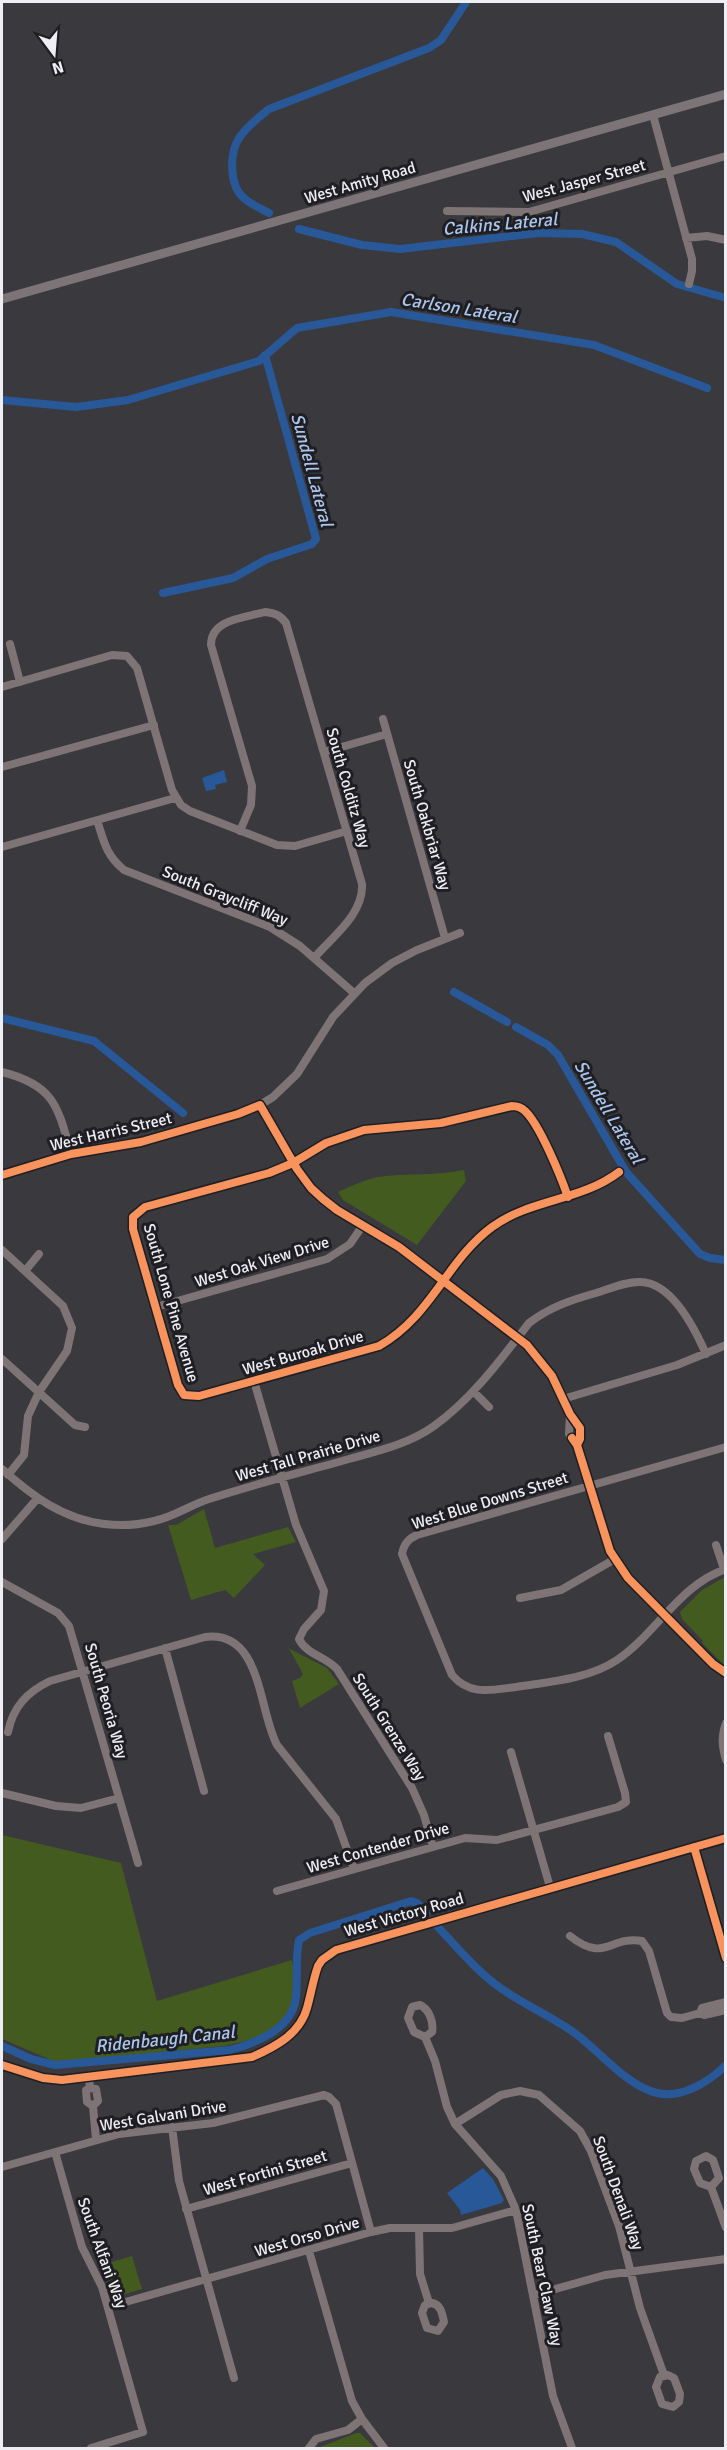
<svg xmlns="http://www.w3.org/2000/svg" width="727" height="2450" viewBox="0 0 727 2450" font-family="Signika,sans-serif">
	<style>
		.green { fill: #435b1f }
		.water { fill: #295899 }
		.lines { fill: none; stroke-linecap: round; stroke-linejoin: round }
		.canal { stroke: #295899; stroke-width: 8 }
		.minor { stroke: #7f7475; stroke-width: 8 }
		.major { stroke: #7c7477; stroke-width: 9 }
		.cycleway-casing { stroke: #1f1e23; stroke-width: 11 }
		.cycleway { stroke: #f8935d; stroke-width: 8 }
		.labels { text-anchor: middle; dominant-baseline: central; stroke-width: 6; stroke-linejoin: round; paint-order: stroke }
		.street-label { font-size: 16px; fill: #efeef5; stroke: #1f1e23 }
		.water-label { font-size: 18px; font-style: italic; fill: #abc6ed; stroke: #1f1e23 }
	</style>
	<rect width="100%" height="100%" fill="#39393e"/>
	<path class="green" d="M464,1170L466,1181L417,1245L343,1200L338,1192C351,1186 364,1180 378,1177C407,1173 436,1176 464,1170Z
		M204,1509L215,1548L288,1527L296,1542L253,1554L265,1565L234,1598L225,1590L191,1600L168,1525H176Z
		M725,1577V1666L702,1643L703,1641L682,1619L680,1612L702,1590Z
		M287,1645L290,1649L327,1668L339,1684L300,1708L292,1681L300,1678L303,1674Z
		M2,1835L121,1863L157,2001L292,1960L297,1991L289,2013L265,2036L225,2046L56,2062L2,2039Z
		M132,2256L142,2289L118,2296L115,2294L102,2265Z
		M356,2433H360L375,2448H318Z"/>
	<path class="water" d="M224,770L227,782L215,785L216,789L206,791L202,778Z
		M483,2168L493,2179L504,2200L502,2203L461,2215L460,2210L447,2193Z"/>
	<g class="lines">
		<path class="canal" d="M269,213C262,209 252,205 245,199C229,187 229,154 239,138C247,126 258,118 269,109L429,48L441,40L466,2
			M299,229L362,245L400,249L539,233L582,234L616,242L677,284L726,298
			M2,400L76,407L128,400L259,361L297,328L391,312L594,345L707,388
			M163,593L233,578L267,559L312,544L316,539L265,355
			M454,992L507,1022
			M2,1018L94,1041L183,1113
			M516,1027L548,1045L558,1055L626,1172L700,1254L710,1258L726,1260
			M437,1926C457,1947 478,1973 502,1989C526,2006 553,2017 576,2034C600,2052 627,2086 657,2093C681,2099 709,2082 726,2065
			M2,2046L31,2059L55,2065L230,2050C256,2043 293,2029 296,1997C298,1978 295,1959 299,1940L310,1933L411,1901L417,1903L427,1912"/>
		<path class="minor" d="M653,115L692,259V271L689,284
			M447,211L529,212L726,156
			M686,238L707,236L726,240
			M10,644L20,682
			M2,687L112,655L127,656L137,668L172,790L181,805L190,811L277,845L295,846L347,831
			M383,719L445,938
			M324,752L387,734
			M2,767L154,725
			M97,820C104,842 106,855 124,870L270,927L300,946L354,993
			M240,831L251,805L252,786L211,645C211,619 244,618 265,612C275,613 280,615 286,623L362,884C364,914 332,937 314,958
			M2,847L175,798
			M2,1072C54,1085 58,1106 71,1154
			M260,1105L297,1169L311,1188L323,1199L337,1210L399,1247L527,1345L552,1376L570,1414L580,1428V1439L577,1445
			M2,1175L71,1154L141,1142L238,1114L260,1105L273,1097L297,1074L333,1017L365,983L392,963L417,950L460,933
			M568,1197C561,1177 540,1125 525,1111C521,1107 517,1106 512,1106L441,1123L364,1130L326,1143L293,1163L269,1173L145,1207L133,1217V1229L178,1385L184,1395L199,1396L379,1346C431,1317 447,1260 492,1227C530,1199 581,1201 619,1172
			M2,1250L63,1306L72,1328L67,1351L39,1392L28,1416L24,1455L8,1475
			M25,1271L39,1254
			M156,1307L327,1259L350,1244L363,1225
			M2,1359L75,1425L85,1427
			M254,1381L296,1525L324,1591L321,1610L304,1629L299,1639C306,1654 326,1657 337,1669L412,1788L424,1815L433,1847
			M474,1392L489,1407
			M563,1399L677,1365L726,1345
			M570,1414L569,1434L577,1445L610,1551L628,1578L713,1664L726,1673
			M726,1447L417,1535C408,1539 404,1544 402,1554L452,1675C470,1696 491,1690 516,1687C548,1682 589,1679 617,1660C656,1634 680,1584 726,1569
			M2,1469C32,1496 63,1519 104,1524C120,1526 138,1525 154,1521C174,1517 190,1505 209,1499C255,1484 303,1472 349,1459C378,1451 409,1444 434,1426C472,1399 501,1359 529,1323C550,1307 571,1300 596,1293C610,1289 626,1281 641,1282C672,1283 695,1329 706,1354
			M2,1539L37,1499
			M716,1545L724,1569
			M2,1582L58,1613L69,1626L138,1863
			M520,1598L561,1590L615,1559
			M165,1648L204,1791
			M726,1723C721,1737 722,1746 726,1760
			M8,1732C13,1707 27,1692 50,1681L205,1637C262,1630 258,1709 277,1745L336,1819L354,1869
			M511,1752L550,1887
			M2,1793L56,1806L81,1808L119,1798
			M694,1847L726,1958
			M277,1891L465,1838L497,1840L618,1807L626,1802L625,1793L608,1736
			M570,1936C605,1964 610,1935 642,1941L649,1951L667,2013L671,2017L682,2018L700,2013
			M726,2002L702,2008L700,2013L704,2015L726,2010
			M420,2005C429,2009 434,2022 432,2032L425,2037L414,2032L408,2018L412,2007Z
			M425,2037L435,2061L447,2107L455,2124L501,2176L516,2210L553,2396L572,2448
			M89,2078L90,2088L86,2090L87,2102L93,2106L98,2101L96,2089L90,2088
			M93,2106L96,2140
			M455,2124L501,2095L520,2091L539,2095L580,2131L591,2151L619,2226L640,2308L664,2375
			M172,2127L179,2181L234,2378
			M55,2152L82,2247L102,2287L143,2432L91,2448
			M706,2156L713,2160L719,2178L711,2187L700,2183L694,2169L696,2161Z
			M2,2167L119,2134L213,2123L324,2095L329,2097L336,2104L371,2232
			M711,2187L726,2228
			M186,2209L352,2163
			M419,2228L420,2274L429,2303
			M309,2251L352,2401L362,2419L384,2448
			M534,2295L605,2275L726,2259
			M432,2303C441,2305 442,2313 444,2322L438,2331L427,2328L422,2313L425,2305Z
			M108,2307L371,2232L390,2228H452L516,2210
			M668,2375L674,2378L680,2394L679,2402L673,2407L662,2404L656,2387L660,2377Z
			M309,2448L316,2439L348,2430L362,2419"/>
		<path class="major" d="M2,299L726,94
			M2,2065L43,2078L62,2080L252,2057C275,2047 300,2034 307,2008C311,1994 313,1980 318,1966L322,1960L336,1950L726,1838"/>
		<defs>
			<path id="cycleway" d="M2,1175L71,1154L141,1142L238,1114L260,1105L297,1169L311,1188L323,1199L337,1210L399,1247L527,1345L552,1376L570,1414L580,1428V1439L577,1445
				M568,1197C561,1177 540,1125 525,1111C521,1107 517,1106 512,1106L441,1123L364,1130L326,1143L293,1163L269,1173L145,1207L133,1217V1229L178,1385L184,1395L199,1396L379,1346C431,1317 447,1260 492,1227C530,1199 581,1201 619,1172
				M572,1438L577,1445L610,1551L628,1578L713,1664L726,1673
				M694,1847L726,1958
				M2,2065L43,2078L62,2080L252,2057C275,2047 300,2034 307,2008C311,1994 313,1980 318,1966L322,1960L336,1950L726,1838"/>
		</defs>
		<use href="#cycleway" class="cycleway-casing"/>
		<use href="#cycleway" class="cycleway"/>
	</g>
	<g class="labels">
		<g class="street-label">
			<text transform="translate(584 181) rotate(-15)">West Jasper Street</text>
			<text transform="translate(360 183) rotate(-16)">West Amity Road</text>
			<text transform="translate(348 788) rotate(74)">South Colditz Way</text>
			<text transform="translate(427 825) rotate(74)">South Oakbriar Way</text>
			<text transform="translate(225 896) rotate(22)">South Graycliff Way</text>
			<text transform="translate(111 1132) rotate(-13)">West Harris Street</text>
			<text transform="translate(262 1262) rotate(-17)">West Oak View Drive</text>
			<text transform="translate(171 1303) rotate(74)">South Lone Pine Avenue</text>
			<text transform="translate(303 1353) rotate(-16)">West Buroak Drive</text>
			<text transform="translate(308 1456) rotate(-16)">West Tall Prairie Drive</text>
			<text transform="translate(490 1501) rotate(-17)">West Blue Downs Street</text>
			<text transform="translate(106 1701) rotate(74)">South Peoria Way</text>
			<text transform="translate(389 1727) rotate(58)">South Grenze Way</text>
			<text transform="translate(378 1848) rotate(-16)">West Contender Drive</text>
			<text transform="translate(404 1915) rotate(-16)">West Victory Road</text>
			<text transform="translate(163 2116) rotate(-9)">West Galvani Drive</text>
			<text transform="translate(265 2173) rotate(-16)">West Fortini Street</text>
			<text transform="translate(618 2193) rotate(70)">South Denali Way</text>
			<text transform="translate(307 2237) rotate(-16)">West Orso Drive</text>
			<text transform="translate(102 2253) rotate(70)">South Alfani Way</text>
			<text transform="translate(542 2275) rotate(78)">South Bear Claw Way</text>
		</g>
		<g class="water-label">
			<text transform="translate(500 224) rotate(-5)">Calkins Lateral</text>
			<text transform="translate(459 308) rotate(9)">Carlson Lateral</text>
			<text transform="translate(312 470) rotate(75)">Sundell Lateral</text>
			<text transform="translate(609 1112) rotate(59)">Sundell Lateral</text>
			<text transform="translate(165 2039) rotate(-6)">Ridenbaugh Canal</text>
		</g>
	</g>
	<rect width="727" height="2450" fill="none" stroke="#efeef5" stroke-width="6"/>
	<g transform="translate(54 54) rotate(164)" stroke="#1f1e23" stroke-width="4.5" paint-order="stroke">
	<path d="M0-4.5L10 22L0 15L-10 22Z" fill="#efeef5"/>
	<text y="-9" font-size="16" font-weight="bold" text-anchor="middle" fill="#efeef5">N</text>
	</g>
</svg>
